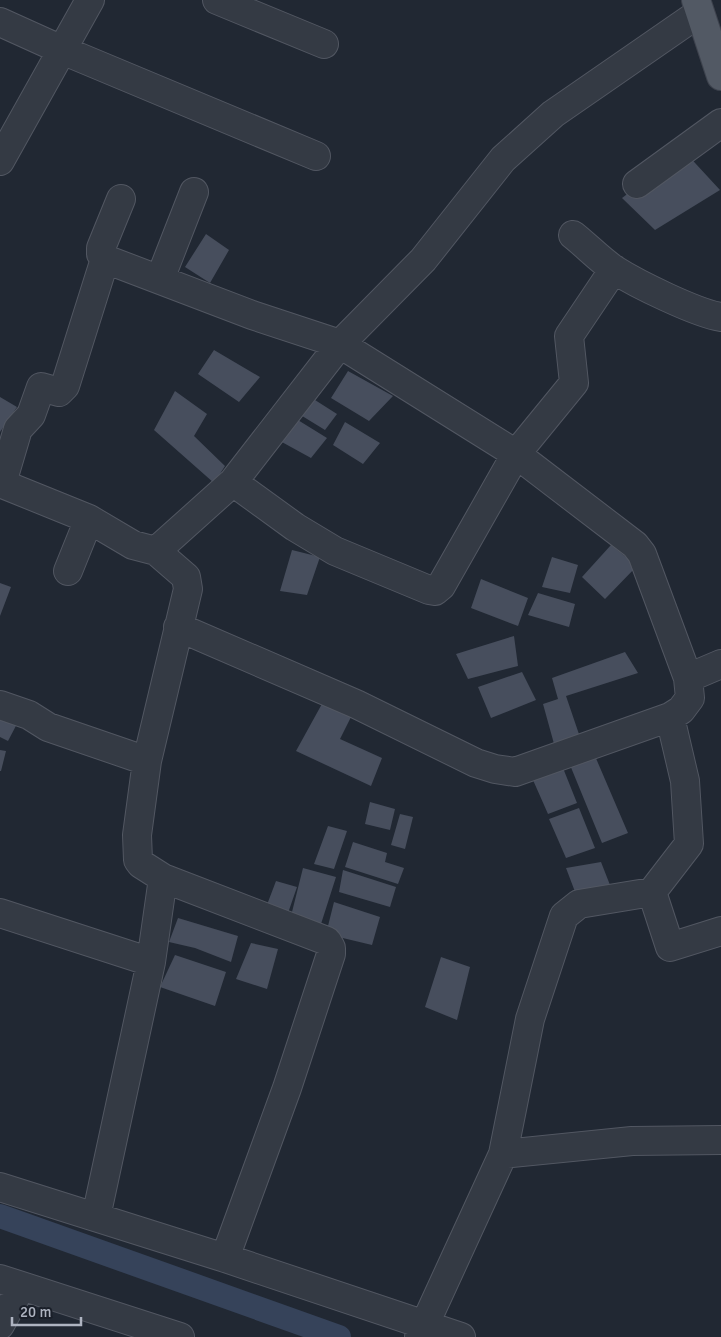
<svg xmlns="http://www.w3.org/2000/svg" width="721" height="1337" viewBox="0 0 721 1337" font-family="Signika,sans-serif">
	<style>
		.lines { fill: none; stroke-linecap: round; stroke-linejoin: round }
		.canal { stroke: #36435a; stroke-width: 24 }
		.building { fill: #474e5d }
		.minor-casing { stroke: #525762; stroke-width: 30 }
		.major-casing { stroke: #3e434e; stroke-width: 30 }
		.minor { stroke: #343a44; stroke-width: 28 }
		.major { stroke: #525964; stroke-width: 28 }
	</style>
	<rect width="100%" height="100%" fill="#212833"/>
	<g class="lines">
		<path class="canal" d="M0,1216L339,1337"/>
	</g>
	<path class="building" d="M684,151L720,190L655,230L622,198Z
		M206,234L229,250L210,283L185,267Z
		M214,350L260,377L239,402L198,374Z
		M348,371L393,396L369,421L331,398Z
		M175,391L207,414L194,436L225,466L214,483L154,430Z
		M304,393L337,414L325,430L294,411Z
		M0,397L17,407L0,432Z
		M293,417L327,438L311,458L280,441Z
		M345,422L380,443L363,464L333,445Z
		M611,545L637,566L605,599L582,577Z
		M292,550L320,557L307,595L280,591Z
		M552,557L578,565L570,593L542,587Z
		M481,579L528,598L518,626L471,608Z
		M0,583L11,587L0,616Z
		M538,593L575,604L569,627L528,615Z
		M514,636L518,666L468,679L456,654Z
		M625,652L638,673L566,696L582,743L556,751L543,704L558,699L552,678Z
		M522,672L536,700L491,718L478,687Z
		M323,702L352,715L340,739L382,758L371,786L296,751Z
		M0,714L19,720L8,741L0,737Z
		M0,750L6,751L1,771H0Z
		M595,756L628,833L602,843L570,765Z
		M561,763L577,803L548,814L529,771Z
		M370,802L395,809L390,830L365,824Z
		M579,808L595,848L566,858L549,819Z
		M400,814L413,817L405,849L391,845Z
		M328,826L347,831L334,869L314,864Z
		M353,842L387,853L385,862L404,868L398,884L345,867Z
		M601,862L610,885L577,897L566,868Z
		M303,868L336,877L321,924L290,920Z
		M343,870L396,887L390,907L339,892Z
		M276,881L297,887L287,916L265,910Z
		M334,902L380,917L372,945L326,934Z
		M178,918L238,936L231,962L195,948L169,942Z
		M251,943L278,949L267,989L236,979Z
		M175,955L226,972L215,1006L160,987Z
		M441,957L470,967L457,1020L425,1007Z"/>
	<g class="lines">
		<defs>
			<path id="minor" d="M217,0L324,44
				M0,22L62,50L316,156
				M0,161L90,0
				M637,184L721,123
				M121,199L101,248V254L105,259L252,315L340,344L516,454L635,545L642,554L688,678L690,698L681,710L670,717L515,772L495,769L476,763L356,704L178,627
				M573,235C587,246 600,260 615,270C637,284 696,313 721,317
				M160,279L194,192
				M233,482L295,527L335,551L429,590L435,591L441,586L516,454L574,383L569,336L614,269
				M0,483L89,519L133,545L156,551L186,577L188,589L147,761L137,835L138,860L141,864L163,878L327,941L331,948V954L287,1088L225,1258
				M2,483L18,429L31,415L41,387L59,392L65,386L105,259
				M156,551L233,482L340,344L423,260L503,159L553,114L699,13
				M68,571L89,519
				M688,678L721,664
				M0,705L29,715L48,727L147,761
				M652,892L689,844L685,781L670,717
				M0,913L151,962
				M503,1154L632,1141L721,1140
				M0,1187L225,1258L461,1337
				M96,1217L151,962L163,878
				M0,1279L180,1337
				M0,1325L21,1287
				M419,1337L503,1154L530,1019L564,916L579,904L652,892L670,947L721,931"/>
			<path id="major" d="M696,0L721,76"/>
		</defs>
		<use href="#minor" class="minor-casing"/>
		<use href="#major" class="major-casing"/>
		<use href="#minor" class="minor"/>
		<use href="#major" class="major"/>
	</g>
	<path d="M12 1317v8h69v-8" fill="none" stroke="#aeb4c1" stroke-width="2.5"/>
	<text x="20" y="1317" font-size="15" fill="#aeb4c1" stroke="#1a1f29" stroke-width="4" paint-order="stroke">20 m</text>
</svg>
